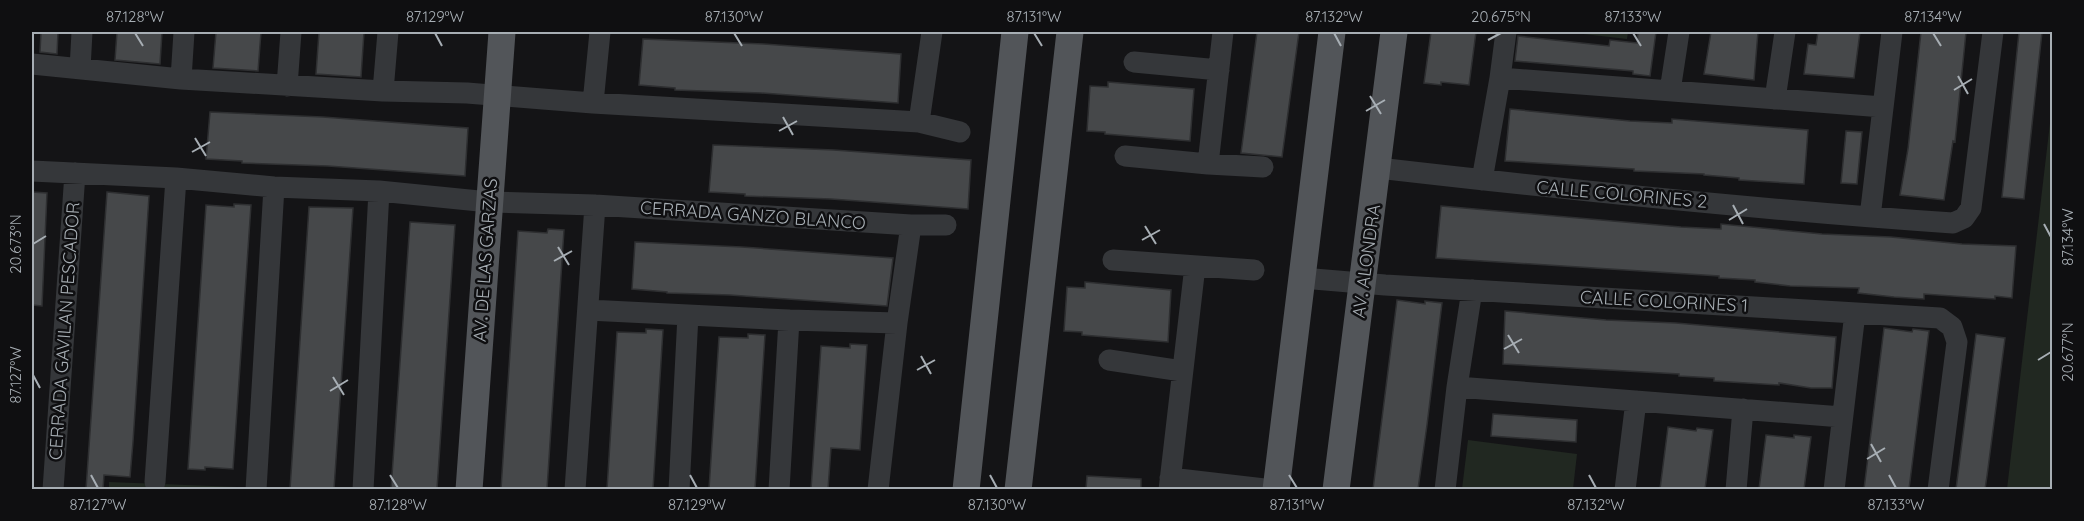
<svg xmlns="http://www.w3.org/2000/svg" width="2084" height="521" viewBox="0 0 2084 521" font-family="Quicksand,sans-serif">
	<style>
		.green { fill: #212821 }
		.building { fill: #46484a; stroke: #2e2f31; stroke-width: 1.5 }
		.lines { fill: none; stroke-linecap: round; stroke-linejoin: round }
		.minor { stroke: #35373a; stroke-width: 21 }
		.major { stroke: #525559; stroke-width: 27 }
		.ticks { fill: none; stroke: #a7aeb4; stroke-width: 2 }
		.labels { text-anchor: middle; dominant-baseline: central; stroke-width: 5; stroke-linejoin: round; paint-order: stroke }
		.street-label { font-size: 18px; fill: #a7aeb4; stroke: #0f0f11 }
		.neatline { fill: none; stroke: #a7aeb4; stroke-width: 2 }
		.ticks-label { font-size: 15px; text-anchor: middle; fill: #a7aeb4 }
	</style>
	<rect width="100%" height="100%" fill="#141416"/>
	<path class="green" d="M1566,32H1628L1627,39Z
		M2052,106V489H2007Z
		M1468,440L1577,454L1573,489H1462Z
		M109,482L238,487V490H109Z"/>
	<path class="building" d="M41,32H58L57,54L40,52Z
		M117,32H162L160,64L115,60Z
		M216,32H261L258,71L213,68Z
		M319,32H364L361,77L316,74Z
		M1257,32H1299L1282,157L1241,153Z
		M1431,32H1476L1469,85L1441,82V85L1424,83Z
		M1638,32H1656L1650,76L1633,74V71L1515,61L1518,36L1609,46L1610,40L1637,43Z
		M1711,32H1758L1754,80L1704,74Z
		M1818,32H1860L1854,78L1804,74L1808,44L1816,45Z
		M1921,32H1966L1955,142L1953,141L1944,200L1900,195L1908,149Z
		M2019,32H2042L2024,199L2002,197Z
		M643,39L764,44L901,54L898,103L761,93L675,90V88L639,85Z
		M1108,82L1194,89L1190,141L1105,134V132L1087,131L1090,86L1108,87Z
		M1510,109L1630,121L1672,123V119L1808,130L1804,184L1739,180V178L1704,175V174L1634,171V169L1505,161Z
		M210,112L323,117L468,128L465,176L328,166L242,163V161L206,159Z
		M1846,131L1862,132L1857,184L1841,183Z
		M713,145L834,150L971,160L968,209L831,199L745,196V194L709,192Z
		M32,192L47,193L42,306L32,305Z
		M107,192L149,196L133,442L130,477L104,475L103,489H86Z
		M234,204L251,205L233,469L205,467V470L188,469L206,205L234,207Z
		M1441,206L1681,227L1721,229V224L1822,234L1891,237L1962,244L2016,246L2012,298L1995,296V299L1924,294V299L1894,297L1858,293L1859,288L1790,286L1755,282V280L1719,278V276L1436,258Z
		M309,207L353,208L334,489H290Z
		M410,222L455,225L437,489H391Z
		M548,229L564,230L547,489H501L518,231L547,233Z
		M635,242L742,247L893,258L887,306L730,295L667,293V292L632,289Z
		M1085,282L1171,290L1168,342L1082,335V332L1064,331L1067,287L1085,288Z
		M1397,300L1425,304V301L1442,303L1427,425L1418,489H1373Z
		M1505,311L1606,320L1676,323L1836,337L1832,388H1811L1779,383V385L1714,381V378L1679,376V374L1503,364Z
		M1884,328L1912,332L1913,329L1929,331L1909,489H1864Z
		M646,329L663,330L653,489H607L617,332L646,333Z
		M748,334L765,335L755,489H709L719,337L748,338Z
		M1976,334L2005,338L1987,476L1985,489H1956Z
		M850,344L867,345L860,450L831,448L828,489H811L821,346L850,348Z
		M1493,414L1577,420L1576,442L1491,436Z
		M1668,427L1696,431L1697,428L1713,430L1705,489H1660Z
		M1766,435L1794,438V435L1811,437L1804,489H1759Z
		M1087,476L1141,479V489H1086Z"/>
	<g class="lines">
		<path class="minor" d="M1134,62L1219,70
			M32,64L181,79L383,91L467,93L593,103L919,122L960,132
			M80,69L82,32
			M1500,78L1883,107
			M181,79L184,32
			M287,86L291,32
			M383,91L388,32
			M1670,91L1679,32
			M1775,99L1785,32
			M593,103L600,32
			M919,122L932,32
			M1125,156L1208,164L1263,167
			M1208,164L1223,32
			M1378,168C1569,190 1761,210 1953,223L1964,218L1971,208L1993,32
			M32,171L176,178L274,187L379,191L489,202L595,205L911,225H946
			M1482,180L1500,78L1506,32
			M1870,217L1892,32
			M1113,260L1254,270
			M1302,278L1385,285L1940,318L1952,327L1957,342L1938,490
			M588,310L789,320L897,323
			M1109,360L1182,371
			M1457,387L1842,417
			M1170,478L1274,490
			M155,482L176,178
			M53,490L75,173
			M256,490L274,187
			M363,490L379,191
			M575,490L595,205
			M679,490L688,315
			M779,490L789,320
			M878,490L897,323L911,225
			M1169,490L1195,266
			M1445,490L1457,387L1472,290
			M1625,490L1636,401
			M1736,490L1743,409
			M1834,490L1855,313"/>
		<path class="major" d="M469,490L502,32
			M966,490L1015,32
			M1018,490L1070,32
			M1276,490L1332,32
			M1336,490L1394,32"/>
	</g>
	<path class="ticks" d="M135,33L143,46M435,33L442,46M734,33L742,46M1034,33L1042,46M1334,33L1341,46M1633,33L1641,46M1933,33L1941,46M1488,40L1501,33M1958,76L1968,94M1954,90L1972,79M1370,96L1381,114M1366,111L1385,100M783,117L793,135M779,131L797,121M195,138L206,156M192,152L210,142M1733,205L1743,224M1729,220L1747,209M2044,224L2051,237M1145,226L1156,244M1142,240L1160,230M33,244L46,236M558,247L569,265M554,261L572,251M1508,335L1519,353M1504,349L1522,339M921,356L931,374M2038,360L2051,352M917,370L935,360M33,375L40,388M333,377L344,395M330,391L348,380M1871,444L1881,462M1867,459L1885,448M91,475L98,488M390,475L398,488M690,475L697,488M990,475L997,488M1289,475L1297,488M1589,475L1596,488M1889,475L1896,488"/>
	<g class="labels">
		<g class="street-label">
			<text transform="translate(1622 194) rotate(5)">CALLE COLORINES 2</text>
			<text transform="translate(753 215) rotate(4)">CERRADA GANZO BLANCO</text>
			<text transform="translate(485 260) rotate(-86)">AV. DE LAS GARZAS</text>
			<text transform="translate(1366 261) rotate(-82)">AV. ALONDRA</text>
			<text transform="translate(1664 301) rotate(3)">CALLE COLORINES 1</text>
			<text transform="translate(64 331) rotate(-86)">CERRADA GAVILAN PESCADOR</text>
		</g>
	</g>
	<rect width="2084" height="521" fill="none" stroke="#0f0f11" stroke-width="66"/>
	<rect x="33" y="33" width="2018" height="455" class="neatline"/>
	<g class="ticks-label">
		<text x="135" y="22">87.128°W</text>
		<text x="435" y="22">87.129°W</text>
		<text x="734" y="22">87.130°W</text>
		<text x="1034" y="22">87.131°W</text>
		<text x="1334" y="22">87.132°W</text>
		<text x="1501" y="22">20.675°N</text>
		<text x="1633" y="22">87.133°W</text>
		<text x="1933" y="22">87.134°W</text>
		<text transform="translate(2068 237) rotate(-90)" y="5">87.134°W</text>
		<text transform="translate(16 244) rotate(-90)" y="5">20.673°N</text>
		<text transform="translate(2068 352) rotate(-90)" y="5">20.677°N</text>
		<text transform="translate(16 375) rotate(-90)" y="5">87.127°W</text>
		<text x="98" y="510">87.127°W</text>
		<text x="398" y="510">87.128°W</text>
		<text x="697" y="510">87.129°W</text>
		<text x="997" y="510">87.130°W</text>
		<text x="1297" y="510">87.131°W</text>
		<text x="1596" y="510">87.132°W</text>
		<text x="1896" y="510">87.133°W</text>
	</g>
</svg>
